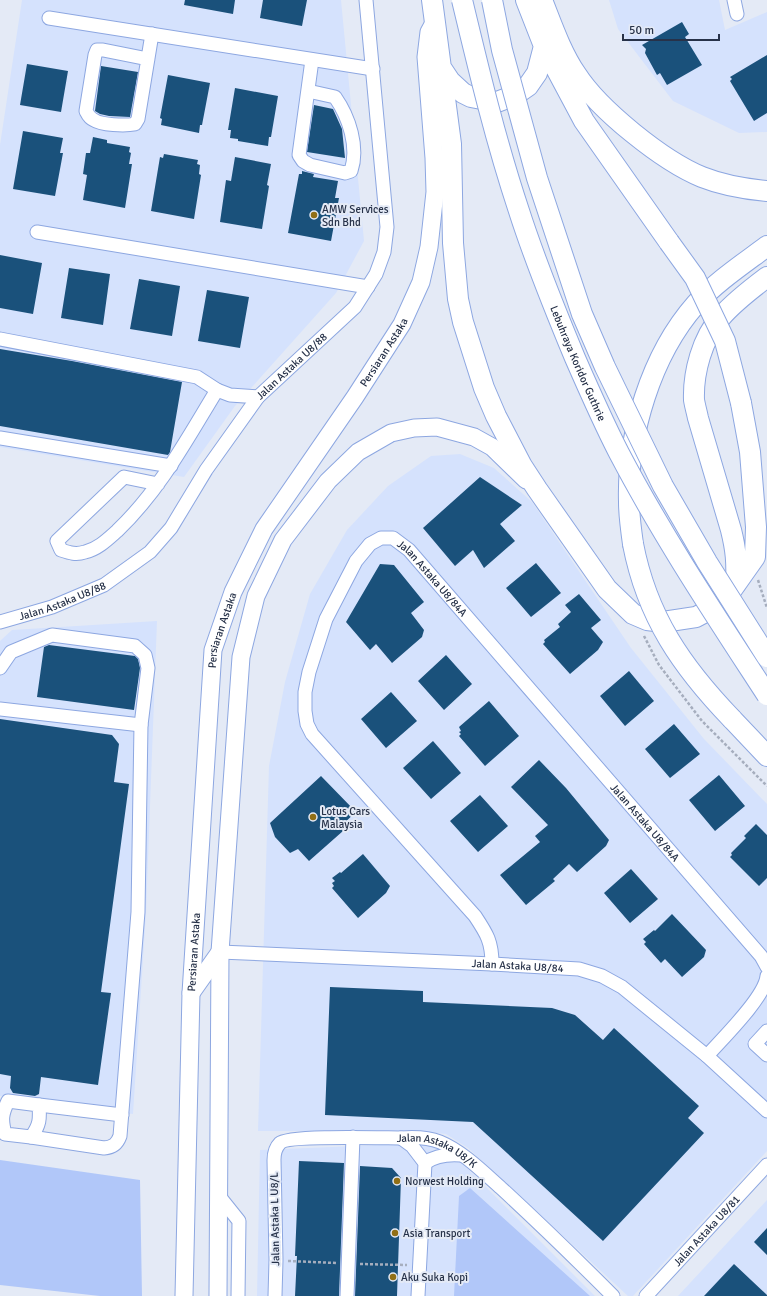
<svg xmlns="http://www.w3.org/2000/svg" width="767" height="1296" viewBox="0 0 767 1296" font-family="Signika,sans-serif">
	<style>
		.built { fill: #d5e2fd }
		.green { fill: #b1c7f9 }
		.building { fill: #1a517b }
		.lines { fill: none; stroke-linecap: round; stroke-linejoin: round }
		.minor-casing { stroke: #8da7e1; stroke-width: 15 }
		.major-casing { stroke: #8da7e1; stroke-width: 19 }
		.highway-casing { stroke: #8da7e1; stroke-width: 22 }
		.path { stroke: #a6aebe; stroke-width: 2.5; stroke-dasharray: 3 2; stroke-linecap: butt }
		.minor { stroke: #fff; stroke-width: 13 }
		.major { stroke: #fff; stroke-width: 17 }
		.highway { stroke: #fff; stroke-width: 20 }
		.highway-bridge-casing { stroke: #8da7e1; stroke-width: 22; stroke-linecap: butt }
		.highway-bridge { stroke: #fff; stroke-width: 20 }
		.poi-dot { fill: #916f16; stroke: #e4eaf6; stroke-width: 1.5 }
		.labels { text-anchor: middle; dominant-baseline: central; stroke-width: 4; stroke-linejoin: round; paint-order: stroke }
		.poi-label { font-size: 11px; fill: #273249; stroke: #e4eaf6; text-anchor: start }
		.street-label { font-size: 11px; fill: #273249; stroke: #e4eaf6 }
	</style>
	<rect width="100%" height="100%" fill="#e4eaf6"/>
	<path class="built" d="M22,0H341L364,241L336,293L235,406L184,477L0,447V145Z
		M609,0H719L725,30L767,12V132L739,133L673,101L618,29Z
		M460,454L494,468L532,502L631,648L704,739L767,804V1151L633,1296H628L468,1148L446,1134L420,1131H258L269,766L285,682L310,594L347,530L388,486L431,456Z
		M157,621L146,912L133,1114L0,1096V641L12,630Z
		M428,1143L440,1146L463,1164L595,1296H257L260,1150Z
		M767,1200V1296H678Z"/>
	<path class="green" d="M0,1160L140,1180L142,1296H100L0,1285Z
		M470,1188L590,1296H454L459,1196Z"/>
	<path class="building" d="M185,0H235L233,14L184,5Z
		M263,0H307L302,26L260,18Z
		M682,22L689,34L685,37L702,65L667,85L660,73L657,75L645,53L646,49L642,45Z
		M767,55V113L754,121L730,81L732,79L730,77Z
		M27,64L68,71L61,112L20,105Z
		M101,66L138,72L130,117L109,116L100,114L95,111Z
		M168,75L210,83L202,125H200L199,133L161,125L162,119L160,118Z
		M235,88L278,96L271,137H269L268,146L238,141V139L230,138L231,130H228Z
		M314,105L333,109L342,129L345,158L307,152Z
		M23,131L63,138L60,153H63L55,196L13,189Z
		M93,137L107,140V143L130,147L129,152L131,153L129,164H132L125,208L83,200L87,175L83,174L86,153H90Z
		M164,154L198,160L197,164L200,165L199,174L201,175L194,219L151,211L160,157L163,158Z
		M235,157L271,164L267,185L269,186L262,229L220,222L226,180L231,181Z
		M302,171L314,174L313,177L338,181L335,198H339L331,241L288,233L299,174H302Z
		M0,255L42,263L33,314L0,308Z
		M69,268L110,274L103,325L61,318Z
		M139,279L180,286L172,336L130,329Z
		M207,290L249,297L240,348L198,341Z
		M0,349L72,361L182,382L170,452L168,455L0,426Z
		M480,477L522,505L500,524L515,541L484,568L473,550L455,566L423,528Z
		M536,563L561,593L531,617L506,588Z
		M380,564L394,565L424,602L411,613L424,630L422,637L392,663L376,644L370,650L346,622Z
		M579,594L601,620L591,628L603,642L598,650L570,674L543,644L545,642L544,640L560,627L558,624L571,612L565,605Z
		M49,645L135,656L138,659L140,668L134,710L37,697L44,647Z
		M446,655L472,684L444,710L418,681Z
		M629,671L654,701L625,726L600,696Z
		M391,692L417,721L386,748L361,719Z
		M489,701L519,736L485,766L459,736L461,734L459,732L461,731L459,727Z
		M0,719L112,735L119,744L114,782L129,784L101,992L111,993L98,1085L41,1077L39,1094L35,1096L13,1093L10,1088L11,1076L0,1074Z
		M674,724L700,754L670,778L645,749Z
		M433,741L461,773L431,799L403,768Z
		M539,760L566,788L609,840L606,846L577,872L569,864L553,879L555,881L526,905L500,875L540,842L535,836L548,825L511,787Z
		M719,775L745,806L715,831L689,800Z
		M321,776L356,812L342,825L343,831L309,861L298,849L290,853L275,837L270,823Z
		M480,795L508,826L478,852L450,821Z
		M756,824L767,835V878L759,886L730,857L732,855L731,853L746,838L744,836Z
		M363,854L390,886L386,893L358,918L332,888L334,886L332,883L335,881L332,878L340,872L341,873Z
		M631,869L658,899L630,923L604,893Z
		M672,914L706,950L704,957L682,977L665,959L661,963L644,944L646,942L643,939L654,930L655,931Z
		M330,987L423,991V1002L552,1008L575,1015L603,1040L614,1028L699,1106L688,1118L704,1133L603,1241L473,1122L325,1115Z
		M299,1161L344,1163L339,1296H295L297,1256H295Z
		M360,1166L392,1168L401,1178L397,1296H355Z
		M767,1228V1255L754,1242Z
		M734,1264L767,1295V1296H704Z"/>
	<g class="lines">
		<defs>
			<g id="minor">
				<path d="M734,0L737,14"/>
				<path d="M49,18L373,69"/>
				<path d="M148,59L103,50H97L95,55L86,111C88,115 89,118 94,120C101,125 125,126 135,124L138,119L152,34"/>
				<path d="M308,91L335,97C349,117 359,147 351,171L345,173L310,165L303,161L299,155L312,60"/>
				<path d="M37,232L368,287"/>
				<path d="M0,339L197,377L217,390L230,395L258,397"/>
				<path d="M0,438L171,466"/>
				<path d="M158,484L124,477L57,541L61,550C70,553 76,555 85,552C98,549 108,539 117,531C160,490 187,439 217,390"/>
				<path id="s1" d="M0,622L52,607L104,585L150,552L171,528L206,470L258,397L355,307L376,274L384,252L387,227L366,0"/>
				<path d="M0,668L11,652L52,635L135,646L145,655L148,668L141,725L138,912L120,1136C117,1144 113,1147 104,1148L31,1137"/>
				<path d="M0,709L141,725"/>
				<path id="s2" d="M220,952L492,964L579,969L602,976L622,987L707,1056L767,1111"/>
				<path id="s3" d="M492,964C492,942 487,934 475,916L312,734L307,724L305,711V692L309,672L326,619L356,561L370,544L381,538H393L409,550L761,956L767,967"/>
				<path d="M767,1031L755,1044L767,1055"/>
				<path d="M707,1056C722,1039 765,997 767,976"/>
				<path d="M8,1101L39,1105C40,1119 40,1125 31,1137L5,1134C1,1119 2,1114 8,1101Z"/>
				<path d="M39,1105L122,1115"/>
				<path d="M401,1138L412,1146L425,1163L418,1296"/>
				<path d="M425,1163C436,1155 448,1154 461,1155"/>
				<path d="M219,1196L239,1221L238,1296"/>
				<path id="s4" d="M275,1296L276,1260L274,1160C274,1154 275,1148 280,1143C288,1135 384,1138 401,1138C414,1137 427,1137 440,1142C462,1151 483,1172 501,1188C539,1223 576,1259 613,1296"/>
				<path d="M347,1296L353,1137"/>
				<path id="s5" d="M646,1296L767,1165"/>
			</g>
			<g id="major">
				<path d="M191,993L220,952"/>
				<path id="s6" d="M184,1296L191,993L213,650L233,592L264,529L355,397L402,324L421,282L429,247L435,192L434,158L426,57L429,32L435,21"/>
				<path d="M218,1296L220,952L241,657L256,596L283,540L328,481L358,452L391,433L414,428L437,427L474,437L492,447L526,480"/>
			</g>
			<path id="highway" d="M432,0L451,144L453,243L458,299L463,322L484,388L496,416L522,466L537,489L607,589L633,614L647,620L663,622L696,617L715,607L731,591L755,557L756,527L750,452L741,403
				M526,0L544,46L584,121L669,242
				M542,0C552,25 561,52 576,74C599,110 663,161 702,177C722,185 745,189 767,191
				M442,69L450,81L463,93L471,97L497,102L515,95L528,86L537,73L544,46
				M633,544C631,530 629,516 629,502C627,435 651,355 696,304C716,282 743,264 767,246
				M736,584C737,563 736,550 731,530L698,418C697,413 695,406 694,400C693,373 702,338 721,317C734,302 751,289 767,277
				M732,719L767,756"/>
		</defs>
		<use href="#minor" class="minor-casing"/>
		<use href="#major" class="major-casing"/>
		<use href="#highway" class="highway-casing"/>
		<path class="path" d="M758,580L767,608
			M644,636L659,665L702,721L767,786
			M288,1261L337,1263
			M360,1264L407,1265"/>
		<use href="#minor" class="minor"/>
		<use href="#major" class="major"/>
		<use href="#highway" class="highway"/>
		<defs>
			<g id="highway-bridge">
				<path id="s7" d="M462,0C479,71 496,142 519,211C535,261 555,310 575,358C589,390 603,422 619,453C663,537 715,615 767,695"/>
				<path d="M492,0L502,50L537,178L582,314L605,367L663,486L707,562L767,657"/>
				<path d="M669,242L695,278L725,341L741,403"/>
				<path d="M633,544C647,617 682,667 732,719"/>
			</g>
		</defs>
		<use href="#highway-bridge" class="highway-bridge-casing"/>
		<use href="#highway-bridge" class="highway-bridge"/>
	</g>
	<g class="poi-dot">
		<circle cx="314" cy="215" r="4"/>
		<circle cx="313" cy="817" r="4"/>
		<circle cx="397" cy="1181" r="4"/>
		<circle cx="395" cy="1233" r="4"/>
		<circle cx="393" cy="1277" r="4"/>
	</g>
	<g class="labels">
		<g class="poi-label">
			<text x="322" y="209">AMW Services<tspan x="322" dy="13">Sdn Bhd</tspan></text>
			<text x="321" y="811">Lotus Cars<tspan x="321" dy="13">Malaysia</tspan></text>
			<text x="405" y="1181">Norwest Holding</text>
			<text x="403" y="1233">Asia Transport</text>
			<text x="401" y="1277">Aku Suka Kopi</text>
		</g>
		<g class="street-label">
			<text stroke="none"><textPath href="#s6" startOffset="992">Persiaran Astaka</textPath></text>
			<text stroke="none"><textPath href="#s7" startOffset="382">Lebuhraya Koridor Guthrie</textPath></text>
			<text stroke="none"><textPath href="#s1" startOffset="402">Jalan Astaka U8/88</textPath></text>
			<text stroke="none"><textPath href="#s3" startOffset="584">Jalan Astaka U8/84A</textPath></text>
			<text stroke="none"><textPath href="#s1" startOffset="66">Jalan Astaka U8/88</textPath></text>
			<text stroke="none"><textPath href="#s6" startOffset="668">Persiaran Astaka</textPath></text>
			<text stroke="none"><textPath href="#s3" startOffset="908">Jalan Astaka U8/84A</textPath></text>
			<text stroke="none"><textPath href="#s6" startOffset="344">Persiaran Astaka</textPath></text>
			<text stroke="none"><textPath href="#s2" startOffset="298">Jalan Astaka U8/84</textPath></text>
			<text stroke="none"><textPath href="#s4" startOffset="315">Jalan Astaka U8/K</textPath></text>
			<text transform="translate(275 1219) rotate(-91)">Jalan Astaka L U8/L</text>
			<text stroke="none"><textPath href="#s5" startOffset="89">Jalan Astaka U8/81</textPath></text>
		</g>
	</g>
	<path d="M623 34v6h96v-6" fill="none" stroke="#273249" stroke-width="2"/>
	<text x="629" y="34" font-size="12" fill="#273249" stroke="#e4eaf6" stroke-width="3" paint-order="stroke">50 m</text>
</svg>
